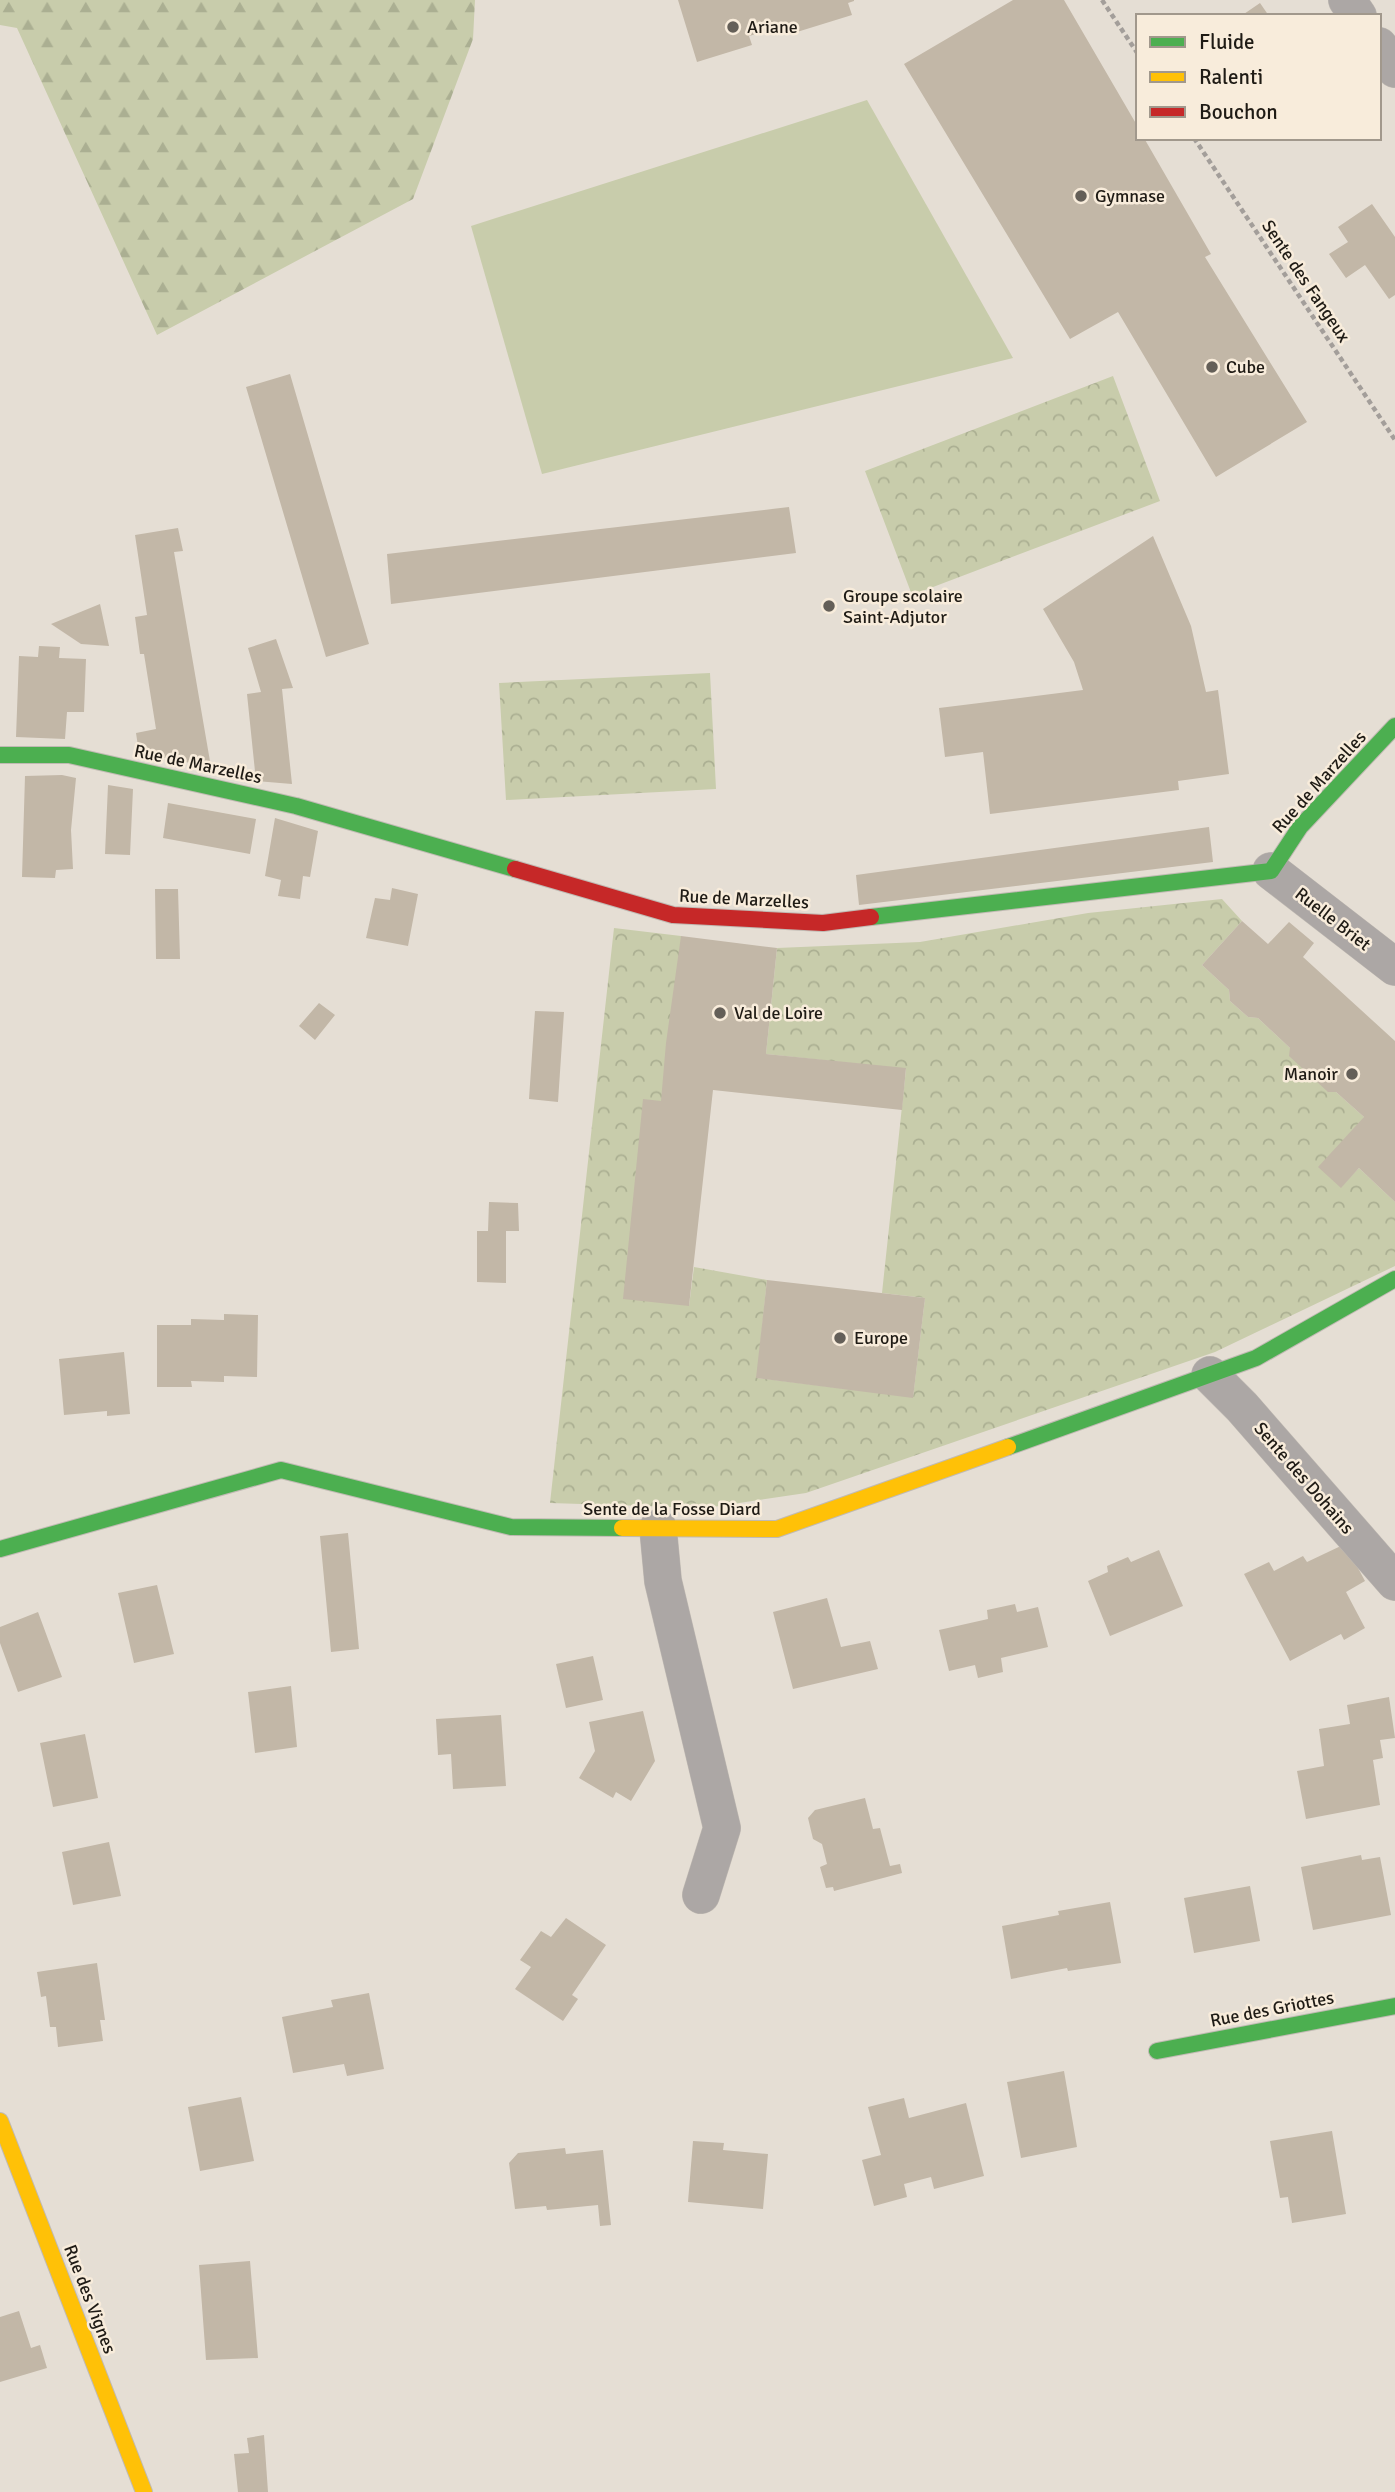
<svg xmlns="http://www.w3.org/2000/svg" width="1395" height="2492" viewBox="0 0 1395 2492" font-family="Signika,sans-serif">
	<style>
		.grass { fill: #c8ccab }
		.forest { fill: url(#forest-firs) }
		.park { fill: url(#park-crowns) }
		.building { fill: #c2b7a7 }
		.lines { fill: none; stroke-linecap: round; stroke-linejoin: round }
		.street-casing { stroke: #c0bab3; stroke-width: 38 }
		.fast-casing { stroke: #c0bab3; stroke-width: 18 }
		.slow-casing { stroke: #c0bab3; stroke-width: 18 }
		.jam-casing { stroke: #c0bab3; stroke-width: 18 }
		.path { stroke: #a39e9a; stroke-width: 4.5; stroke-dasharray: 5 3.5; stroke-linecap: butt }
		.street { stroke: #aca7a5; stroke-width: 37 }
		.fast { stroke: #4caf50; stroke-width: 16 }
		.slow { stroke: #ffc107; stroke-width: 16 }
		.jam { stroke: #c62828; stroke-width: 16 }
		.poi-dot { fill: #645f58; stroke: #f8ecdb; stroke-width: 2.5 }
		.labels { text-anchor: middle; dominant-baseline: central; stroke-width: 5; stroke-linejoin: round; paint-order: stroke }
		.poi-label { font-size: 18px; fill: #1f1b15; stroke: #f8ecdb; text-anchor: start }
		.street-label { font-size: 18px; fill: #1f1b15; stroke: #f8ecdb }
	</style>
	<defs>
		<pattern id="forest-firs" width="22" height="20" patternUnits="userSpaceOnUse" patternTransform="scale(1.75)"><rect width="22" height="20" fill="#c8ccab"/><path d="M5 1l3.5 6h-7zM16 11l3.5 6h-7z" fill="#abaf92"/></pattern>
		<pattern id="park-crowns" width="20" height="18" patternUnits="userSpaceOnUse" patternTransform="scale(1.75)"><rect width="20" height="18" fill="#c8ccab"/><path d="M2 6a3 3 0 1 1 6 0M12 15a3 3 0 1 1 6 0" fill="none" stroke="#abaf92"/></pattern>
	</defs>
	<rect width="100%" height="100%" fill="#e5ded4"/>
	<path class="grass" d="M867,100L1013,358L542,474L471,226Z"/>
	<path class="forest" d="M0,0H475L473,39L413,199L157,335L17,28L0,25Z"/>
	<path class="park" d="M1113,376L1160,501L912,595L865,471Z
		M710,673L716,789L506,800L499,683Z
		M1222,899L1242,921L1202,965L1229,990L1230,1001L1248,1017L1258,1018L1290,1048V1056L1336,1092L1364,1117L1341,1187L1359,1168L1395,1202V1266L1215,1352L806,1493L706,1508L550,1503L614,928L681,936L689,1306L694,1267L767,1280L757,1378L913,1397L925,1298L882,1293L906,1069L766,1054L777,948L920,942L1088,913Z"/>
	<path class="building" d="M678,0H854V1L848,3L852,15L797,32L794,23L749,36L752,45L697,62Z
		M1013,0H1064L1138,127V138H1144L1211,254L1205,257L1307,422L1216,477L1118,312L1070,339L904,64Z
		M1260,3L1269,16H1241Z
		M1372,204L1395,237V295L1389,299L1365,265L1346,278L1329,254L1348,242L1338,227Z
		M290,374L369,644L326,657L246,387Z
		M789,507L796,553L391,604L387,554Z
		M178,528L183,551L174,552L211,767L139,753L136,733L156,729L144,654H140L135,617L147,615L135,535Z
		M1153,536L1191,626L1206,692L1218,690L1229,774L1178,781L1179,790L990,814L983,752L945,757L939,708L1083,690L1074,662L1043,609Z
		M100,604L109,646L81,644L51,624Z
		M276,639L293,688L282,689L292,784L256,781L247,694L261,692L248,648Z
		M39,646L60,647L59,658L86,659L84,712H67L65,739L16,737L19,656L38,657Z
		M62,775L76,778L71,830L73,869L56,870L55,878L22,877L25,776Z
		M108,785L133,789L130,855L105,854Z
		M168,803L256,819L250,854L163,838Z
		M275,818L318,831L310,877L303,876L300,899L278,896L281,880L265,876Z
		M1209,827L1213,862L859,905L856,875Z
		M392,888L418,894L408,946L366,938L375,898L390,900Z
		M155,889H178L180,959H156Z
		M1242,921L1268,944L1289,922L1314,943L1303,957L1395,1041V1202L1359,1168L1341,1188L1318,1167L1364,1117L1336,1092H1328L1289,1056L1290,1048L1258,1018L1248,1017L1230,1001L1229,990L1202,965Z
		M681,936L777,948L766,1054L906,1068L902,1110L713,1090L689,1306L623,1299L643,1099L661,1101L666,1043Z
		M319,1003L335,1015L315,1040L299,1026Z
		M535,1011L564,1012L558,1102L529,1099Z
		M489,1202L518,1203L519,1231H506V1283L477,1282V1231H488Z
		M767,1280L925,1298L913,1398L756,1378Z
		M224,1314L258,1315L257,1377L224,1376V1382L191,1381L192,1387H157V1325H191V1319L224,1320Z
		M124,1352L130,1414L107,1416V1411L64,1415L59,1359Z
		M348,1533L359,1649L331,1652L320,1536Z
		M1345,1544L1365,1581L1346,1592L1365,1628L1344,1640L1341,1634L1290,1661L1244,1574L1269,1562L1274,1571L1303,1556L1307,1562Z
		M1159,1550L1183,1606L1110,1636L1088,1581L1108,1572L1107,1566L1128,1557L1131,1562Z
		M157,1585L174,1654L134,1663L118,1593Z
		M827,1598L841,1647L870,1641L878,1669L793,1689L773,1612Z
		M1015,1604L1017,1612L1038,1607L1048,1647L1001,1658L1003,1672L978,1678L975,1665L949,1671L939,1630L988,1619L987,1610Z
		M38,1612L62,1677L18,1692L0,1643V1627Z
		M593,1656L603,1700L566,1708L556,1664Z
		M291,1686L297,1747L255,1753L248,1692Z
		M1389,1697L1395,1738L1380,1740L1383,1758L1373,1760L1380,1805L1306,1819L1297,1771L1324,1766L1319,1729L1350,1724L1347,1705Z
		M643,1711L655,1761L631,1801L616,1792L613,1798L579,1778L595,1751L589,1722Z
		M501,1715L506,1786L453,1789L451,1754L438,1755L436,1719Z
		M85,1734L98,1798L53,1807L40,1743Z
		M865,1798L873,1829L880,1828L890,1866L900,1864L902,1873L834,1891L833,1887L826,1888L820,1867L827,1864L822,1844L813,1839L808,1818L815,1810Z
		M109,1842L121,1896L73,1905L62,1852Z
		M1361,1855L1362,1860L1380,1857L1391,1915L1313,1930L1301,1867Z
		M1250,1886L1260,1941L1194,1953L1184,1898Z
		M1110,1902L1121,1963L1068,1971L1067,1968L1011,1979L1002,1926L1059,1915L1058,1911Z
		M566,1918L606,1945L572,1995L578,1999L563,2021L515,1989L531,1967L520,1960L541,1931L551,1937Z
		M97,1963L105,2020H100L103,2041L58,2047L56,2027H50L46,1996L41,1997L37,1972Z
		M369,1993L384,2069L347,2076L344,2064L293,2073L282,2017L333,2007L331,2000Z
		M1064,2071L1077,2147L1021,2158L1007,2082Z
		M241,2097L254,2161L200,2171L188,2107Z
		M904,2098L909,2118L966,2103L984,2176L934,2189L931,2177L904,2184L907,2197L874,2206L862,2160L881,2155L868,2107Z
		M1332,2131L1346,2214L1292,2223L1288,2197L1280,2198L1270,2141Z
		M693,2141L724,2143L723,2150L768,2154L763,2209L688,2202Z
		M565,2148L566,2154L603,2150L611,2225L600,2226L598,2205L547,2210L546,2206L515,2209L509,2163L518,2153Z
		M250,2261L258,2358L206,2360L199,2265Z
		M19,2311L31,2348L40,2345L47,2368L0,2382V2317Z
		M264,2435L268,2492H238L234,2454L249,2453L247,2438Z"/>
	<g class="lines">
		<defs>
			<path id="street" d="M1347,0L1358,16
				M1379,46L1395,69
				M1271,871L1395,967
				M1210,1375L1242,1407L1395,1582
				M658,1528L663,1581L722,1828L701,1895"/>
			<path id="fast" d="M0,755H69L296,806L515,869
				M871,917L1271,871L1300,827L1395,726
				M1008,1447L1256,1358L1395,1279
				M0,1549L281,1470L511,1527L622,1528
				M1157,2051L1395,2006"/>
			<path id="slow" d="M622,1528L777,1529L1008,1447
				M0,2121L144,2492"/>
			<path id="jam" d="M515,869L673,915L823,923L871,917"/>
		</defs>
		<use href="#street" class="street-casing"/>
		<use href="#fast" class="fast-casing"/>
		<use href="#slow" class="slow-casing"/>
		<use href="#jam" class="jam-casing"/>
		<path class="path" d="M1102,0L1138,54
			M1194,138L1395,440"/>
		<use href="#street" class="street"/>
		<use href="#fast" class="fast"/>
		<use href="#slow" class="slow"/>
		<use href="#jam" class="jam"/>
	</g>
	<g class="poi-dot">
		<circle cx="733" cy="27" r="7"/>
		<circle cx="1081" cy="196" r="7"/>
		<circle cx="1212" cy="367" r="7"/>
		<circle cx="829" cy="606" r="7"/>
		<circle cx="720" cy="1013" r="7"/>
		<circle cx="1352" cy="1074" r="7"/>
		<circle cx="840" cy="1338" r="7"/>
	</g>
	<g class="labels">
		<g class="poi-label">
			<text x="747" y="27">Ariane</text>
			<text x="1095" y="196">Gymnase</text>
			<text x="1226" y="367">Cube</text>
			<text x="843" y="596">Groupe scolaire<tspan x="843" dy="21">Saint-Adjutor</tspan></text>
			<text x="734" y="1013">Val de Loire</text>
			<text x="1338" y="1074" text-anchor="end">Manoir</text>
			<text x="854" y="1338">Europe</text>
		</g>
		<g class="street-label">
			<text transform="translate(1306 281) rotate(56)">Sente des Fangeux</text>
			<text transform="translate(198 764) rotate(12)">Rue de Marzelles</text>
			<text transform="translate(1319 782) rotate(-48)">Rue de Marzelles</text>
			<text transform="translate(744 899) rotate(3)">Rue de Marzelles</text>
			<text transform="translate(1333 919) rotate(38)">Ruelle Briet</text>
			<text transform="translate(1304 1478) rotate(49)">Sente des Dohains</text>
			<text x="672" y="1509">Sente de la Fosse Diard</text>
			<text transform="translate(1272 2009) rotate(-11)">Rue des Griottes</text>
			<text transform="translate(90 2299) rotate(69)">Rue des Vignes</text>
		</g>
	</g>
	<rect x="1136" y="14" width="245" height="126" fill="#f8ecdb" stroke="#a1988c" stroke-width="2"/>
	<rect x="1150" y="37" width="35" height="10" fill="#4caf50" stroke="#a1988c" stroke-width="2"/>
	<text x="1199" y="49" font-size="21" fill="#1f1b15">Fluide</text>
	<rect x="1150" y="72" width="35" height="10" fill="#ffc107" stroke="#a1988c" stroke-width="2"/>
	<text x="1199" y="84" font-size="21" fill="#1f1b15">Ralenti</text>
	<rect x="1150" y="107" width="35" height="10" fill="#c62828" stroke="#a1988c" stroke-width="2"/>
	<text x="1199" y="119" font-size="21" fill="#1f1b15">Bouchon</text>
</svg>
